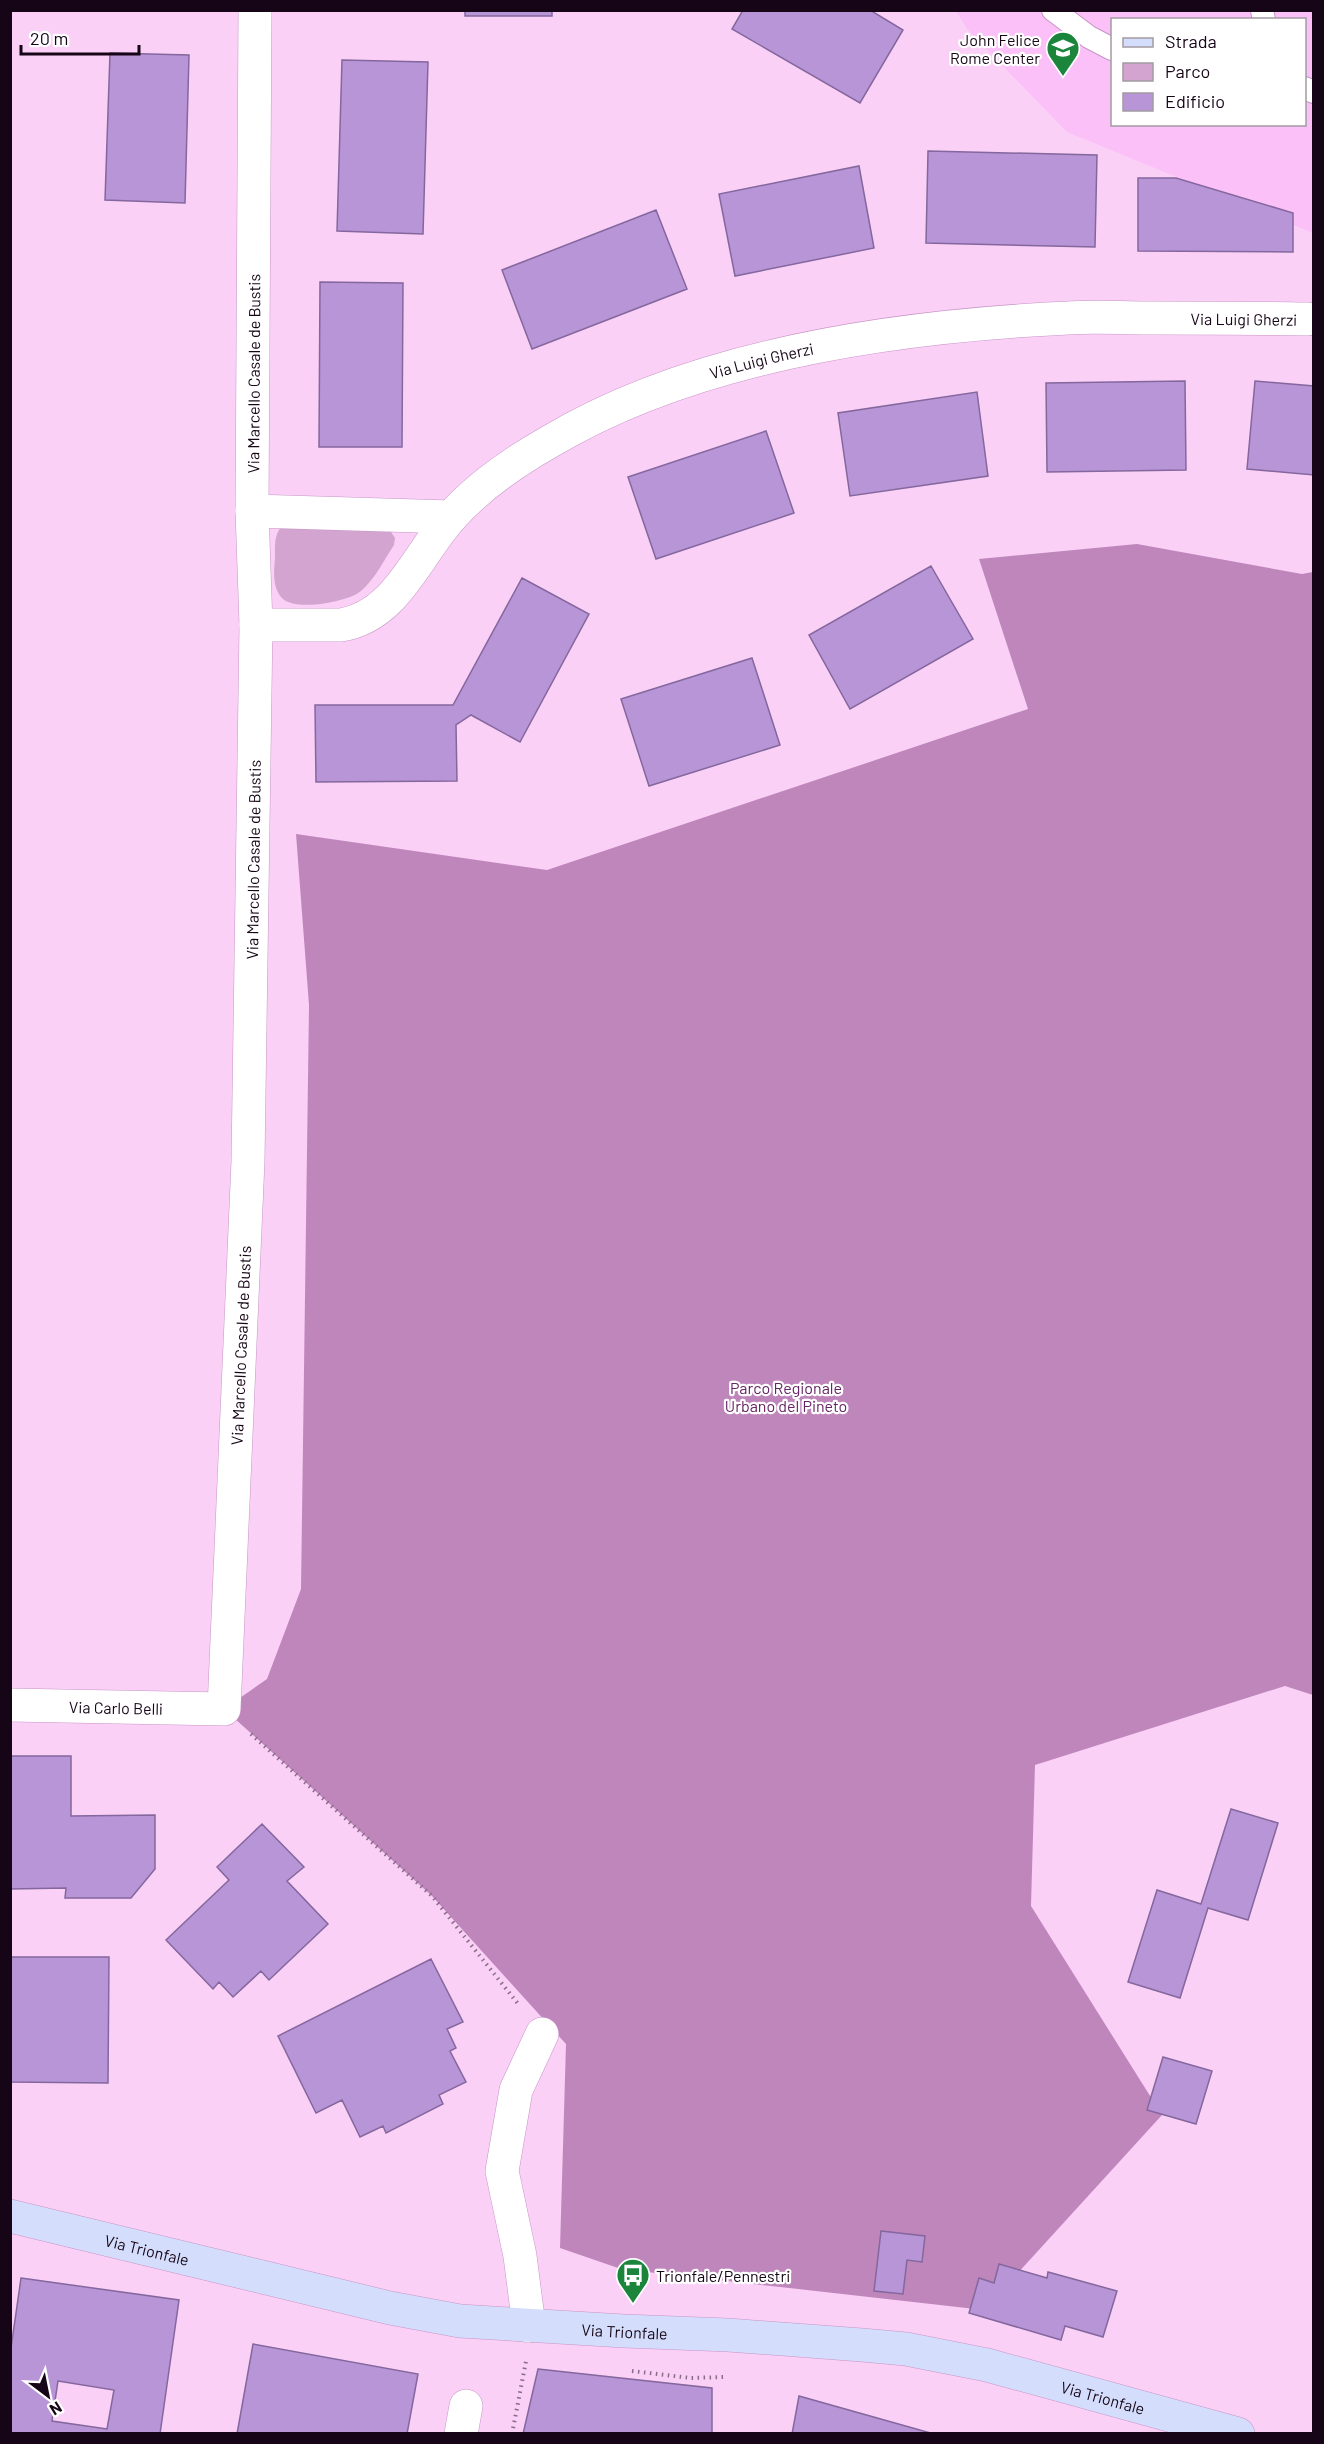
<svg xmlns="http://www.w3.org/2000/svg" width="1324" height="2444" viewBox="0 0 1324 2444" font-family="Barlow,sans-serif">
	<style>
		.built { fill: #fbc0f7; fill-rule: evenodd }
		.green { fill: #d2a4cf }
		.forest { fill: #bf86bc }
		.building { fill: #b895d7; stroke: #84679d; stroke-width: 1.5; fill-rule: evenodd }
		.lines { fill: none; stroke-linecap: round; stroke-linejoin: round }
		.service-casing { stroke: #c895c5; stroke-width: 24 }
		.minor-casing { stroke: #c895c5; stroke-width: 34 }
		.secondary-casing { stroke: #c895c5; stroke-width: 34 }
		.path { stroke: #8a6d89; stroke-width: 4; stroke-dasharray: 1.5 4.5; stroke-linecap: butt }
		.service { stroke: #fff; stroke-width: 22 }
		.minor { stroke: #fff; stroke-width: 33 }
		.secondary { stroke: #d4defc; stroke-width: 33 }
		.labels { text-anchor: middle; dominant-baseline: central; stroke-width: 4.5; stroke-linejoin: round; paint-order: stroke }
		.poi-label { font-size: 16px; fill: #160516; stroke: #fff; text-anchor: end }
		.street-label { font-size: 16px; fill: #160516; stroke: #fff }
		.park-label { font-size: 16px; fill: #662365; stroke: #fff }
	</style>
	<rect width="100%" height="100%" fill="#fad0f7"/>
	<path class="built" d="M956,11H1313V233L1067,132L967,29ZM1112,20H1304V124H1112Z"/>
	<path class="green" d="M387,526L395,538L394,545C384,560 375,579 361,591C348,602 295,612 282,598C272,587 274,571 275,558C275,546 274,536 281,527Z"/>
	<path class="forest" d="M1137,544L1302,574L1313,572V1695L1285,1686L1035,1765L1031,1906L1162,2115L984,2310L621,2269L560,2248L566,2044L432,1896L224,1709L267,1679L301,1589L309,1005L296,834L547,870L1028,709L979,559Z"/>
	<path class="building" d="M465,10H552V16H465Z
		M743,10H870L903,30L860,103L732,29Z
		M110,53L189,55L185,203L105,200Z
		M342,60L428,62L423,234L337,231Z
		M928,151L1097,155L1095,247L926,243Z
		M859,166L874,248L735,276L719,194Z
		M1138,178H1176L1293,213V252L1138,251Z
		M656,210L687,289L532,349L502,270Z
		M320,282L403,283L402,447H319Z
		M1185,381L1186,470L1047,472L1046,383Z
		M1255,381L1314,386V475L1247,469Z
		M977,392L988,476L850,496L838,413Z
		M766,431L794,513L656,559L628,477Z
		M931,566L973,639L850,709L809,635Z
		M522,578L589,614L520,742L471,715L456,725L457,781L316,782L315,705H453Z
		M752,658L780,745L649,786L621,699Z
		M10,1756H71V1816L155,1815V1869L131,1898H65L66,1888L10,1889Z
		M1231,1809L1278,1823L1248,1920L1208,1908L1180,1998L1128,1982L1157,1890L1201,1904Z
		M262,1824L304,1867L287,1881L328,1924L269,1980L261,1971L233,1997L219,1982L213,1989L166,1940L229,1880L217,1867Z
		M10,1957H109L108,2083L10,2082Z
		M431,1959L463,2022L447,2029L456,2048L450,2051L466,2082L439,2095L443,2104L386,2133L383,2126L360,2137L342,2100L316,2113L278,2036Z
		M1163,2057L1212,2071L1196,2124L1147,2110Z
		M881,2231L925,2236L922,2262L907,2260L903,2294L874,2291Z
		M999,2264L1047,2278L1048,2272L1117,2291L1103,2337L1065,2326L1061,2340L969,2313L979,2278L994,2283Z
		M21,2278L179,2300L160,2434H10V2355ZM58,2381L114,2390L107,2429L52,2421Z
		M253,2344L418,2374L407,2434H237Z
		M538,2369L712,2388V2434H523Z
		M799,2396L934,2434H792Z"/>
	<g class="lines">
		<defs>
			<path id="service" d="M1053,10L1089,37L1112,49
				M1262,10L1264,20
				M1304,88L1314,92"/>
			<g id="minor">
				<path d="M252,511L451,517"/>
				<path id="s1" d="M256,625H341C397,616 417,554 452,516C478,487 514,462 549,442C696,354 898,326 1068,318C1094,316 1121,318 1148,318C1201,318 1255,318 1308,319"/>
				<path id="s2" d="M10,1705L224,1709L248,1161L256,625L252,511L255,10"/>
				<path d="M529,2326L520,2256L502,2171L516,2090L542,2034"/>
				<path d="M461,2434L466,2406"/>
			</g>
			<g id="secondary">
				<path id="s3" d="M10,2216L390,2308L460,2321L624,2331L728,2335L862,2345L906,2349L987,2365L1238,2434"/>
			</g>
		</defs>
		<use href="#service" class="service-casing"/>
		<use href="#minor" class="minor-casing"/>
		<use href="#secondary" class="secondary-casing"/>
		<path class="path" d="M251,1734L432,1896L519,2005
			M632,2371L691,2378L724,2377
			M512,2434L526,2361"/>
		<use href="#service" class="service"/>
		<use href="#minor" class="minor"/>
		<use href="#secondary" class="secondary"/>
	</g>
	<defs>
		<symbol id="university-pin" viewBox="-11 -11 22 30"><path d="M0 17L-7.5 6A9.5 9.5 0 1 1 7.5 6Z" fill="#1b853b" stroke="#fff"/><path d="M0-5L7-2L0 1L-7-2ZM-4 1L0 2.5L4 1V4Q0 6-4 4Z" fill="#fff"/></symbol>
		<symbol id="bus-pin" viewBox="-11 -11 22 30"><path d="M0 17L-7.5 6A9.5 9.5 0 1 1 7.5 6Z" fill="#1b853b" stroke="#fff"/><path d="M-5-6H5V4H4V6H2V4H-2V6H-4V4H-5ZM-3.5-4V0h7V-4ZM-3.5 1.2v1.5H-2V1.2ZM2 1.2v1.5H3.5V1.2Z" fill="#fff"/></symbol>
	</defs>
	<g fill-rule="evenodd">
		<use href="#university-pin" x="1044" y="29" width="38" height="52"/>
		<use href="#bus-pin" x="614" y="2256" width="38" height="52"/>
	</g>
	<g class="labels">
		<g class="poi-label">
			<text x="1040" y="39">John Felice<tspan x="1040" dy="18">Rome Center</tspan></text>
			<text x="656" y="2275" text-anchor="start">Trionfale/Pennestri</text>
		</g>
		<g class="street-label">
			<text stroke="none"><textPath href="#s1" startOffset="1082">Via Luigi Gherzi</textPath></text>
			<text stroke="none"><textPath href="#s1" startOffset="596">Via Luigi Gherzi</textPath></text>
			<text stroke="none"><textPath href="#s2" startOffset="1550">Via Marcello Casale de Bustis</textPath></text>
			<text stroke="none"><textPath href="#s2" startOffset="1064">Via Marcello Casale de Bustis</textPath></text>
			<text stroke="none"><textPath href="#s2" startOffset="578">Via Marcello Casale de Bustis</textPath></text>
			<text stroke="none"><textPath href="#s2" startOffset="106">Via Carlo Belli</textPath></text>
			<text stroke="none"><textPath href="#s3" startOffset="141">Via Trionfale</textPath></text>
			<text stroke="none"><textPath href="#s3" startOffset="627">Via Trionfale</textPath></text>
			<text stroke="none"><textPath href="#s3" startOffset="1112">Via Trionfale</textPath></text>
		</g>
		<g class="park-label">
			<text x="786" y="1387">Parco Regionale<tspan x="786" dy="18">Urbano del Pineto</tspan></text>
		</g>
	</g>
	<rect width="1324" height="2444" fill="none" stroke="#160516" stroke-width="24"/>
	<rect x="1111" y="18" width="195" height="108" fill="#ffffff" stroke="#a29ba2" stroke-width="1.5"/>
	<rect x="1123" y="38" width="30" height="9" fill="#d4defc" stroke="#a29ba2" stroke-width="1.5"/>
	<text x="1165" y="48" font-size="18" fill="#160516">Strada</text>
	<rect x="1123" y="63" width="30" height="18" fill="#d2a4cf" stroke="#a29ba2" stroke-width="1.5"/>
	<text x="1165" y="78" font-size="18" fill="#160516">Parco</text>
	<rect x="1123" y="93" width="30" height="18" fill="#b895d7" stroke="#a29ba2" stroke-width="1.5"/>
	<text x="1165" y="108" font-size="18" fill="#160516">Edificio</text>
	<g transform="translate(48 2396) rotate(148)" stroke="#ffffff" stroke-width="4.5" paint-order="stroke">
	<path d="M0-4.5L10 22L0 15L-10 22Z" fill="#160516"/>
	<text y="-9" font-size="16" font-weight="bold" text-anchor="middle" fill="#160516">N</text>
	</g>
	<path d="M21 45v9h118v-9" fill="none" stroke="#160516" stroke-width="3"/>
	<text x="30" y="45" font-size="18" fill="#160516" stroke="#ffffff" stroke-width="4.5" paint-order="stroke">20 m</text>
</svg>
